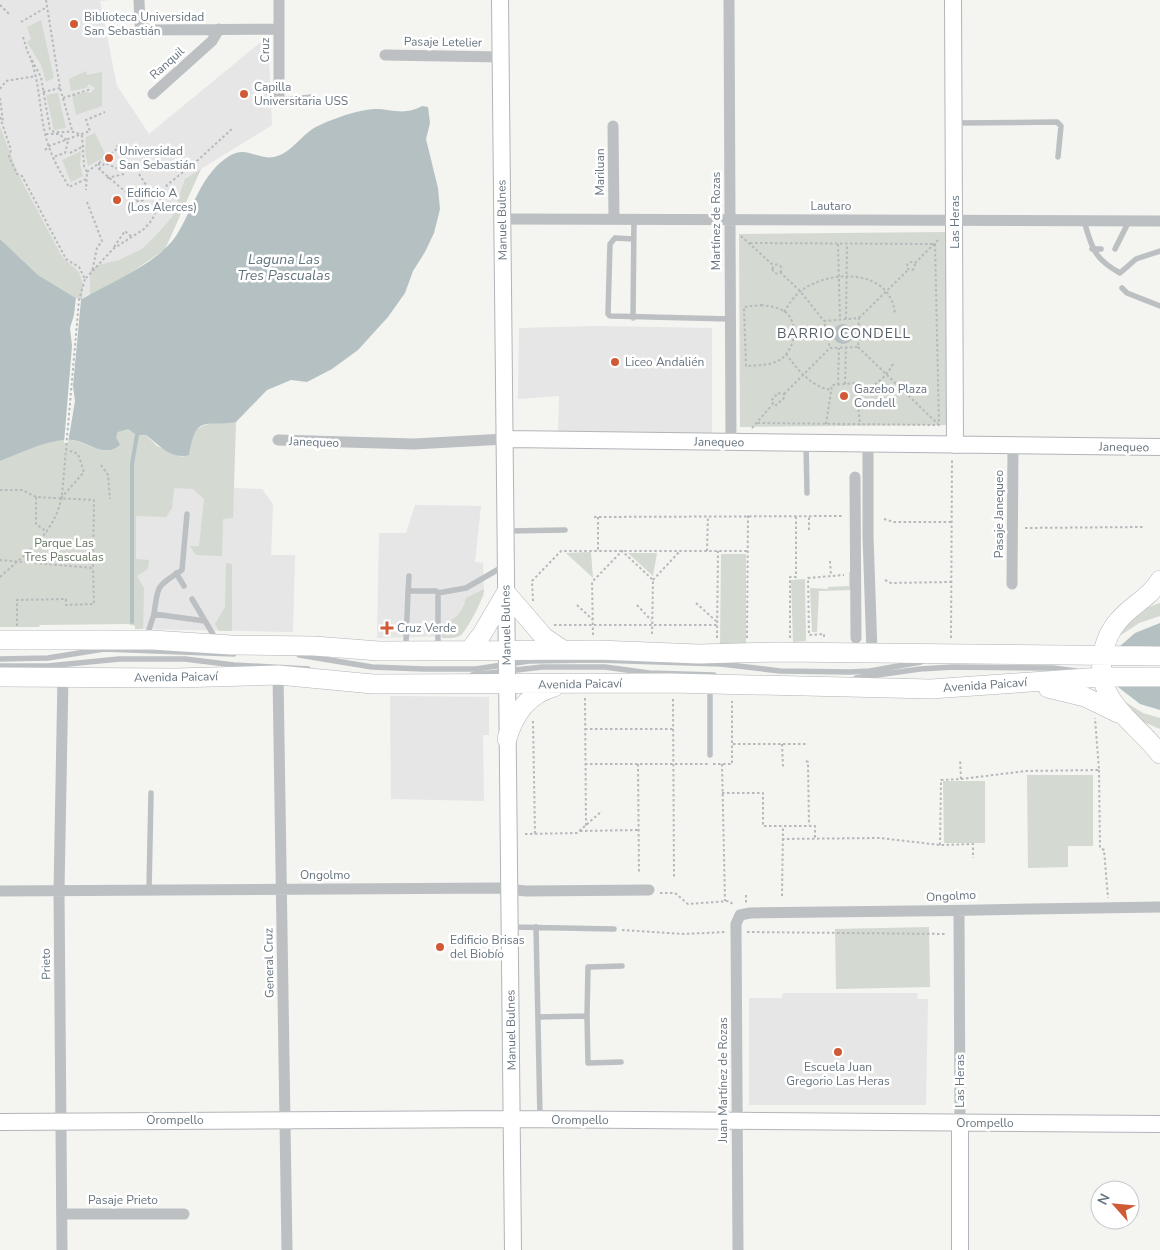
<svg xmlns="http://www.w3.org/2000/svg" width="1160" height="1250" viewBox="0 0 1160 1250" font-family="'Nunito Sans',sans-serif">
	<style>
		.built { fill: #e5e6e5 }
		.green { fill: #d4d9d1 }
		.water { fill: #b5c0c3 }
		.pier { fill: #f4f4f1 }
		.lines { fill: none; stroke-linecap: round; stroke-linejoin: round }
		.stream { stroke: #b5c0c3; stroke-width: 4 }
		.secondary-casing { stroke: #b1b5b9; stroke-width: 18 }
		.primary-casing { stroke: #b0b4b7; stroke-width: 20 }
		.path { stroke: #b6b9bb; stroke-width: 2; stroke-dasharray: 2.5 2.5; stroke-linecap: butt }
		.lane { stroke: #bcc0c3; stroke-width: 5.5 }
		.street { stroke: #bcc0c3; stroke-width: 11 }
		.secondary { stroke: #fff; stroke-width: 16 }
		.primary { stroke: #fff; stroke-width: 19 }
		.poi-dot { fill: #d05936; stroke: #fff; stroke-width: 2 }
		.labels { text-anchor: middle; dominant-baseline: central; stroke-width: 5; stroke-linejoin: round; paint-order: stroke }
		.poi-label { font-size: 12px; fill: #67747f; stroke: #fff; text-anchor: start }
		.street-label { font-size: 12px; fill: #67747f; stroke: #fff }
		.park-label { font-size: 12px; fill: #687765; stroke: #fff }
		.water-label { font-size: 14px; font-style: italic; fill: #63757c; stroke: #fff }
		.neighbourhood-label { font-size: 14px; letter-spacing: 1px; fill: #545d65; stroke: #fff }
	</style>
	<rect width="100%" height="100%" fill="#f4f4f1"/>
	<path class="built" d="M0,0H110L100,1L117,86L149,134L268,36L272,125L201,169L165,249L82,299L79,300L38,275L0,239Z
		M597,326L712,328V435H558L559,396L518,399L519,328Z
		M136,462L233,464V488L262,489L273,504L271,555H295L293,632L135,629Z
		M415,505L481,506L475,562L483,563L484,595L459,636L377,638L379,533H406Z
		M390,696L489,697V735H483L484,801L391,799Z
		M783,993H918L917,999H928L926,1105H749V998H782Z"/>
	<path class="green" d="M41,20L54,78L46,82L41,65L27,42L31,39L27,27Z
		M86,71L87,75L102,72V106L76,115L72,95L87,92L91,93L95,88L89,84L86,88L71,91L69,79Z
		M58,93L66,128L54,130L46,95Z
		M0,127L19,176L62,257L79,272L83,284L82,299L79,300L38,275L0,239Z
		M95,133L106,156L88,166L85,152L86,137Z
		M81,151L80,165L83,176L71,182L62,160Z
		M201,169L165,249L125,277L90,295V270L98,265L119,260L142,249L158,233L172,217L185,179Z
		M946,232L947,425L740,427L739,234Z
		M218,422H236L233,518L223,519L222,556L196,555L190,546H199L204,499L193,489L174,488L172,508L166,517L136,516V559L149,560L148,569L137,576L144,588L143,629H135V626L128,624L40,625L39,627H0V461C20,453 49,438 71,440C84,441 95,451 109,451C112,444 117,426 128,429C136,431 134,436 146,435L157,446L183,457C194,433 190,427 218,422Z
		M591,552L593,578L566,553Z
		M628,553H657L653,576Z
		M721,554H746V646L720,645Z
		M226,563L232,564V631H219L215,624L225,607Z
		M849,572H853V590L819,591L817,632H812L810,588L828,589V587L849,586Z
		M805,579L806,641L793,642L791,580Z
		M484,589C484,599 468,628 461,635C456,639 448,638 442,638V624C456,619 462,614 466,598Z
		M1160,603V616L1139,623L1118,637C1127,620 1141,608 1160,603Z
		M1122,700L1143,713L1160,718V729L1141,721Z
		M1027,775H1093V846H1068V867L1028,868Z
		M943,781H985V843H944Z
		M929,927L930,987L836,989L835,929Z"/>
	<path class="water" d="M422,106L428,107L430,123L426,139L438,188L440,209L434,233L425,252L413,271L405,293L388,317L358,350L332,369L307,382L291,380L267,390L236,422C204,427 196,414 189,455C171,460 158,444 146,435H137L128,429L118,432L116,437L120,445C102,459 91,442 72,440C53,437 18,454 0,461V239L38,275L79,300L82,299C110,283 158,263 176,236C193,210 201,172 231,155C247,146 257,160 274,157C293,153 302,132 320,125C335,118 357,110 374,109C393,109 404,116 422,106Z
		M833 334a10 10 0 1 1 20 0a10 10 0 1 1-20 0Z
		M1160,623V647H1119L1135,633Z
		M1118,687H1160V710L1140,704Z"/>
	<path class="pier" d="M76,298L81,300L73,386L75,401L68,443H64L72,346L70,328L74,315Z"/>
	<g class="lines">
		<path class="stream" d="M132,622V464L137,435"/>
		<defs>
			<path id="secondary" d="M500,0L513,1250
				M953,0L955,445
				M505,439L1160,447
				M0,1122L512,1119L1160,1124
				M960,1123V1250"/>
			<path id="primary" d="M1160,580C1150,598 1131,605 1119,620C1109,631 1104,644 1102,659C1097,704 1136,722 1160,754
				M0,640H152L231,645L314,646L379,651L598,650L699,654L778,652L1160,656
				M469,651L482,634L506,593L544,637L563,650
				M0,677L176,678L278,675L373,684L670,683L931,689L1102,677H1160
				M1048,688L1085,697L1118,713
				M507,739C514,714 528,694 554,687"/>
		</defs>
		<use href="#secondary" class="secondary-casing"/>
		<use href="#primary" class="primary-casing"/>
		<path class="path" d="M46,0L60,88L72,130
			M0,5L9,14
			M21,22L47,7
			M23,37L28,53L41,77L50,130C61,136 71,127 82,136L84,166L87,172L86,190
			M31,60C41,87 39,117 48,144C53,160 61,173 69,187L86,179
			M0,89L6,81L36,76
			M43,92L60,88
			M0,98L3,122
			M63,98L91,89
			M0,117L11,150L9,157L17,174L22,176L66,259L79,267L85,279L113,249L144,229L152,220L167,185L198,160L233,128
			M46,134H59L68,141L65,153L53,157
			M45,150L49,146L90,131L86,120L105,112
			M70,153L84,146
			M99,163L118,148L117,145
			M139,166L149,156L157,152
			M99,169L105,163L123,171
			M87,172L99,163V169C112,180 125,192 139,202L143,200L141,197L136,200
			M139,174L148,188L160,194
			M107,178L124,174
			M87,202L102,241L97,248L92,272
			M741,236L773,265
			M750,243L935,244L939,425L755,423
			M838,244L840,320
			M114,247L125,231L133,238
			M907 266a4 4 0 1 1 8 0a4 4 0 1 1-8 0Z
			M915,263L940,238
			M772.5 269a4.5 4.5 0 1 1 9 0a4.5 4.5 0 1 1-9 0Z
			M780,272L800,291L824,321
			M761,305C769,306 777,307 784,311C800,322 795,349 781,359C771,366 758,365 746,366L744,307Z
			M784,312C789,304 794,296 801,291C829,269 891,268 895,314
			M859,318L909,269
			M846,319L847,244
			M858,347L938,424
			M786,354C798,370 810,386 831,390
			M845,384L846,347
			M838,385L839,348
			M856,391C873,389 887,377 894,362
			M778,393L784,394L785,397L775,406L771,401Z
			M784,394L830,348L858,347L859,318L824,321L830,348
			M826,424L832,385L856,383L860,425
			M752,428L772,405
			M101,465L108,475L110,499
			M0,490H22L36,497L94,500L93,568L0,560
			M36,497V524L47,532
			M61,498L84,472L78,454L65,449
			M594,517L844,516
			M598,517V551
			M884,519L894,522H952
			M1025,528L1144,527
			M809,530V515
			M707,551L708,516
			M830,561L831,576
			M0,577C27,552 55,534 62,495L79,300L85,279
			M653,580L680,551
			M885,580L891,583L951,582
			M533,601L532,581L561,551H747
			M696,603L716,621
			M577,605L593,620
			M637,605L651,620
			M554,625H717
			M17,626V600L66,599V605L94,604L93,568
			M593,635L592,582L622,551L653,580L652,636
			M824,637V634L809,635L808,578L844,575
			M717,638L718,551
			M747,638L748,515
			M790,638V577H796V515
			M951,638L952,458
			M585,698L586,826
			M673,699L674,877
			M533,721L535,834
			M585,729H673
			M733,744H806
			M782,744L783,767
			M806,761L808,762L809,825
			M585,764H708
			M638,764L639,874
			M713,764H732V701
			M722,764L725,901
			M1099,770L1100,848L1104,850L1108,898
			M961,779L1026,771L1099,770L1095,718
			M722,793H763V826H815V839
			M580,831L638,830
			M525,834L577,833L602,811
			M782,839L880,838L940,845L973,844V858
			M940,845L941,780L961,779L960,759
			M660,893H675L688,904L729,901L734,905
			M746,895V903
			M782,896L783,826
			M622,930L684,934L725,932
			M747,932L947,934"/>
		<path class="lane" d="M279,100L312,97
			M956,123L1057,122L1061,126L1058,157
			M1084,221C1092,248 1094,259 1120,273L1136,259L1160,251
			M633,239L615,238L610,244L608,314L610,316L730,319
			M1092,249H1101
			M1115,249L1129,221
			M1122,288L1127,293L1160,306
			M633,318L634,219
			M806,443L807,493
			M187,514L182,570C157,587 158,583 154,614L205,621
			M508,531L565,530
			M176,573L184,586
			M408,593L409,576
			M438,593L466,588L504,566
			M192,599L217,641
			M147,636L154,614
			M404,647L406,642L408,593L410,591H436L438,593V647
			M299,655L372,667L424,669H476L529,661L597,660L721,664L780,671L850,672L870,671L921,662
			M0,659L48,658L104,649L234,654
			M0,666H48L119,659H185L234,665L308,669
			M472,675L542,667H605L649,673L714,675
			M856,678L920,669L953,667L1053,668L1076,671
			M710,755V686
			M149,890L151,793
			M511,927L614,929
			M536,927L540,1117
			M587,1016L588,1063L621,1062
			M538,1017L587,1016L588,967L622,966"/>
		<path class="street" d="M139,0L140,24L148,30L279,29
			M729,0L731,442
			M385,55L501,57
			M153,94L212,41L219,29
			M279,100V0
			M613,126L614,219
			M502,219L1160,221
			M278,440L414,444L505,439
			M868,444V536L872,652
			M855,477L856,638
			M1012,584L1013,445
			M278,675L287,1250
			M0,891L498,888L526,891L649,890
			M959,912L960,1123
			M62,1214H184
			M62,1250L59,890L63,677
			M738,1250L736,924L740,915L750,913C887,912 1023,909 1160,907"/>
		<use href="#secondary" class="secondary"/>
		<use href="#primary" class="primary"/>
	</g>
	<g class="poi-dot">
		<circle cx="74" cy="24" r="5"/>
		<circle cx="244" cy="94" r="5"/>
		<circle cx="109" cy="158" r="5"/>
		<circle cx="117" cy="200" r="5"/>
		<circle cx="615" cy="362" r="5"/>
		<circle cx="844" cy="396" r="5"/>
		<path d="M384.5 620.5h5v5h5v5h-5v5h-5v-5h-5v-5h5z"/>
		<circle cx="440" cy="947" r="5"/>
		<circle cx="838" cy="1052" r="5"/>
	</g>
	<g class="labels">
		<g class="poi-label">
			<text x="84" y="17">Biblioteca Universidad<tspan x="84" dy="14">San Sebastián</tspan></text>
			<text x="254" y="87">Capilla<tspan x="254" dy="14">Universitaria USS</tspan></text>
			<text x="119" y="151">Universidad<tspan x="119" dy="14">San Sebastián</tspan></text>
			<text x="127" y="193">Edificio A<tspan x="127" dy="14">(Los Alerces)</tspan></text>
			<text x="625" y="362">Liceo Andalién</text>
			<text x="854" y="389">Gazebo Plaza<tspan x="854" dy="14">Condell</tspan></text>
			<text x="397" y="628">Cruz Verde</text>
			<text x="450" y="940">Edificio Brisas<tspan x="450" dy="14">del Biobío</tspan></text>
			<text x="838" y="1067" text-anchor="middle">Escuela Juan<tspan x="838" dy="14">Gregorio Las Heras</tspan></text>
		</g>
		<g class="street-label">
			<text transform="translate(443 42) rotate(1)">Pasaje Letelier</text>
			<text transform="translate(265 50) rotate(-89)">Cruz</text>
			<text transform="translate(167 63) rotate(-42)">Ranquil</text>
			<text transform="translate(600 172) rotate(-90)">Mariluan</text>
			<text x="831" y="206">Lautaro</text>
			<text transform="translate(502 220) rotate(-91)">Manuel Bulnes</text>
			<text transform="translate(716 221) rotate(-90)">Martínez de Rozas</text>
			<text transform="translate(955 222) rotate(-90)">Las Heras</text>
			<text transform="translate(314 442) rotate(2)">Janequeo</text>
			<text transform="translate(719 442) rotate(1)">Janequeo</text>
			<text transform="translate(1124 447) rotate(1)">Janequeo</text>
			<text transform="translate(999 514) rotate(-90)">Pasaje Janequeo</text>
			<text transform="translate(506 625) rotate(-91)">Manuel Bulnes</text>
			<text transform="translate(176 677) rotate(-1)">Avenida Paicaví</text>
			<text transform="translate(580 684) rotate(-1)">Avenida Paicaví</text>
			<text transform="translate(985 685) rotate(-4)">Avenida Paicaví</text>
			<text x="325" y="875">Ongolmo</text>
			<text transform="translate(951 896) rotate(-3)">Ongolmo</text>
			<text transform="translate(269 963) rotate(-91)">General Cruz</text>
			<text transform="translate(46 964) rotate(-91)">Prieto</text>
			<text transform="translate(511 1030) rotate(-91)">Manuel Bulnes</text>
			<text transform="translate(723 1080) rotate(-90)">Juan Martínez de Rozas</text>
			<text transform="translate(960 1081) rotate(-90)">Las Heras</text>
			<text x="175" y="1120">Orompello</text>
			<text x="580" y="1120">Orompello</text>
			<text x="985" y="1123">Orompello</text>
			<text x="123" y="1200">Pasaje Prieto</text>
		</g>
		<g class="park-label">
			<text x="64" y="543">Parque Las<tspan x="64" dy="14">Tres Pascualas</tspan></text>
		</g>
		<g class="water-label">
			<text x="284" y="259">Laguna Las<tspan x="284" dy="16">Tres Pascualas</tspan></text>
		</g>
		<g class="neighbourhood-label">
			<text x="844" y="333">BARRIO CONDELL</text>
		</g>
	</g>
	<g transform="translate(1115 1205) rotate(297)"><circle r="24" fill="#ffffff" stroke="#c2c7cc"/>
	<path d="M0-4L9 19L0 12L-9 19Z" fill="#d05936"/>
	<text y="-8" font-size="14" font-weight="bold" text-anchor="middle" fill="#67747f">N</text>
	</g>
</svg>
